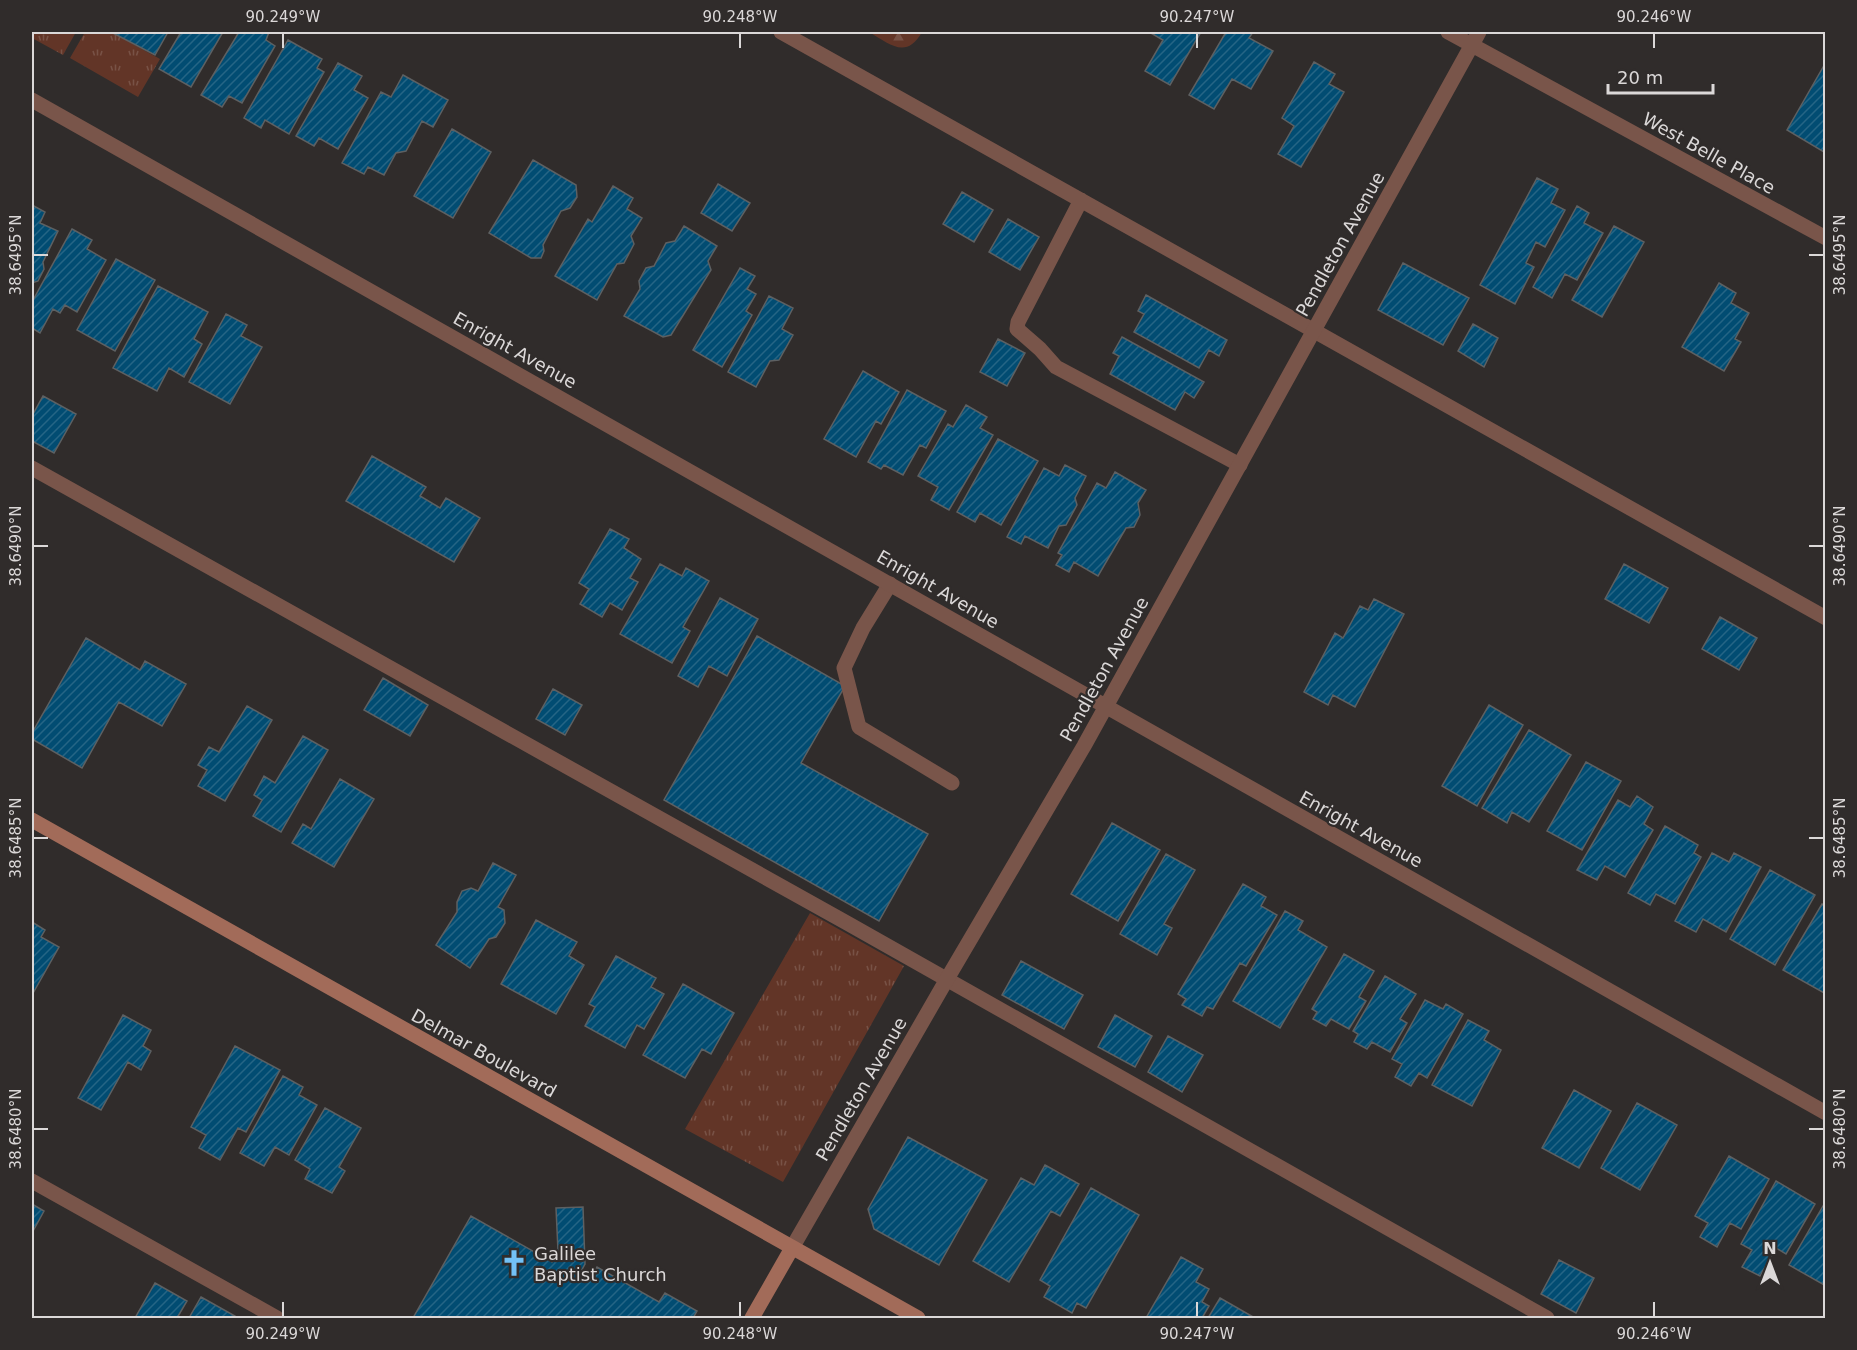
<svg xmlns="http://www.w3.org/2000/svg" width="1857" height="1350" viewBox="0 0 1857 1350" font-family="'DejaVu Sans',sans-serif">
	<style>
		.grass { fill: url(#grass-tufts) }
		.forest { fill: url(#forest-firs) }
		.building { fill: url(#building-hatch); stroke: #5d6062; stroke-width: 1.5 }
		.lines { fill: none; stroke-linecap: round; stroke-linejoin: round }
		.lane { stroke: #79554a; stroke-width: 15 }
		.street { stroke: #79554a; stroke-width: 15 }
		.secondary { stroke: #a26b59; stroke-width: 15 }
		.ticks { fill: none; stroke: #dbd8d8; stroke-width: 2 }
		.labels { text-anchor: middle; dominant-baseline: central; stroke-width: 4.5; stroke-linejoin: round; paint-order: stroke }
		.street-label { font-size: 18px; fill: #dbd8d8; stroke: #302c2b }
		.poi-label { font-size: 18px; fill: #dbd8d8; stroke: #302c2b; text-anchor: start }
		.neatline { fill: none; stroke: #dbd8d8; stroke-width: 2 }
		.ticks-label { font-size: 15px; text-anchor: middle; fill: #dbd8d8 }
	</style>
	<defs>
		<pattern id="grass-tufts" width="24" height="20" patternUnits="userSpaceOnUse" patternTransform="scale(1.5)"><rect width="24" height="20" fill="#623527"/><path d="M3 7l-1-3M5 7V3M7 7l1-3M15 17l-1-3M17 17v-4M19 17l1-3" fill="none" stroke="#785246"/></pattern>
		<pattern id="forest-firs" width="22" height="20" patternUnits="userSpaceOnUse" patternTransform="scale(1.5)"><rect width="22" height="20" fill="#623527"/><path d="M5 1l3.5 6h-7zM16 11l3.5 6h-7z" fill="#785246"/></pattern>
		<pattern id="building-hatch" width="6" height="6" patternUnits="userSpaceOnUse" patternTransform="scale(1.5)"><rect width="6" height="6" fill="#014c72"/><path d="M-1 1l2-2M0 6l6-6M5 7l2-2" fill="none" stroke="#256585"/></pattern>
	</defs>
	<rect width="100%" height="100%" fill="#302c2b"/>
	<path class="grass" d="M32,32H76L63,55L32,38Z
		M85,32H111L160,59L138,97L70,58Z
		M810,913L904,966L783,1182L685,1129Z"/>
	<path class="forest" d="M869,32H922C906,60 890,44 869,32Z"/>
	<path class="building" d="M111,32H168L155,55Z
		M181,32H223L191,87L159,69Z
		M239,32H269L266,40L275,46L242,103L229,96L222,107L201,95Z
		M1149,32H1201L1170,85L1145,71L1163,40Z
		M1226,32H1253L1249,38L1273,51L1251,89L1232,79L1214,109L1189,95Z
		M288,40L322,59L317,68L324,72L289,134L265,120L261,128L244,118Z
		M1314,62L1335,74L1329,84L1344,92L1301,167L1278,154L1294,126L1282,118Z
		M1826,62V149L1824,152L1787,130Z
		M338,63L362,76L354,90L368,98L338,149L319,138L314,146L296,136Z
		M403,75L448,100L433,127L422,121L406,151L396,153L384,175L368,167L364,174L342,163L381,92L391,97Z
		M452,129L491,152L453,218L414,196Z
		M533,160L576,185L577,197L570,208L561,211L543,245L544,251L541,258H531L489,233Z
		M1537,178L1558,189L1551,203L1565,210L1545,247L1536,242L1526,263L1534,267L1515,304L1480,285Z
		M718,184L750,203L732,231L701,213Z
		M613,186L633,198L627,209L642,218L631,236L634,244L624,263L617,264L597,300L555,276L588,219L592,222Z
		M962,192L993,210L974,242L943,224Z
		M32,205L45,212L40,223L58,231L43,262L44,269L38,281L32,283Z
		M1577,206L1589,213L1584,223L1603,233L1577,280L1565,274L1552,298L1533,287Z
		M1008,219L1039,237L1020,270L989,252Z
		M684,226L717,246L708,261L711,270L671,335L663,337L624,316L640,289L639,281L646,268L654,266L666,243L675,241Z
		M1614,226L1644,242L1602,317L1572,300Z
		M72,229L92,240L87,249L106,260L77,312L65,305L60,313L53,309L40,333L32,328V302Z
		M116,259L155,280L115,351L77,330Z
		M1403,263L1469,298L1443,345L1378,310Z
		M740,268L755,276L747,289L756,294L746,311L752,315L722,367L693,350Z
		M1719,283L1736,293L1731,303L1749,313L1735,339L1741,342L1724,371L1682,347Z
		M158,286L208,312L194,339L202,344L184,377L169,368L157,391L113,368Z
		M1146,295L1227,340L1219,356L1209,350L1199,368L1134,332L1144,314L1138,311Z
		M769,296L793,308L782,329L793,335L779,360L770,361L756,387L728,372Z
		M226,314L247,325L241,336L262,347L230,404L189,382Z
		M1473,324L1498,338L1484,367L1458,351Z
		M1122,337L1204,382L1194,398L1185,392L1175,410L1110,374L1119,356L1113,353Z
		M998,339L1025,353L1007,386L980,372Z
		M863,371L899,392L881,424L876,421L856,457L824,439Z
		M907,390L946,411L926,448L920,445L903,475L884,465L881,469L868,462Z
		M43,396L76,414L54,453L32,441V416Z
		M966,405L987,417L980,428L993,435L949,510L931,500L938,487L918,476L948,424L953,427Z
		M998,439L1038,461L1001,525L980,513L975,522L957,512Z
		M372,456L426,487L420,496L440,508L446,498L480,518L454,562L346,501Z
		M1065,465L1086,476L1075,498L1077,505L1066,525L1059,526L1048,548L1025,536L1021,544L1007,537L1044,468L1059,476Z
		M1115,472L1146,490L1138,503L1140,515L1134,527L1126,528L1098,576L1074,562L1069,572L1056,565L1062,555L1058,553L1097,483L1106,488Z
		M610,529L629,539L624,548L641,559L630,578L638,582L622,610L610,603L602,617L580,604L589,589L579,583Z
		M660,564L682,576L686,568L709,581L683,627L690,631L672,663L620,634Z
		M1624,564L1668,588L1649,623L1605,599Z
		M720,598L758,619L727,676L709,666L698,687L678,676Z
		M1374,599L1404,614L1355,707L1333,695L1328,705L1304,692L1335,633L1343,638L1360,606L1368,610Z
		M1720,617L1757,638L1739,670L1702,649Z
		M757,636L845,686L801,763L928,834L879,921L664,800Z
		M86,638L140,670L145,661L186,684L162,726L119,702L82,768L32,739V733Z
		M383,678L428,705L410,736L364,710Z
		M553,689L582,705L565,735L536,719Z
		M1489,705L1523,725L1477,806L1442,786Z
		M247,706L272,720L225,801L198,786L207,770L198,765L209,747L219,752Z
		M1529,730L1571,755L1529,822L1512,812L1507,823L1482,808Z
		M303,736L328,750L281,832L253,816L262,800L254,795L264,776L275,783Z
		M1586,762L1621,781L1582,850L1547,831Z
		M340,779L374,799L334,867L292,843L303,824L311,829Z
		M1637,796L1653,807L1644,824L1653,830L1625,877L1605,866L1597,880L1577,870L1618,800L1630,807Z
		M1112,823L1160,850L1118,921L1071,894Z
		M1665,826L1698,845L1694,853L1701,857L1675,904L1656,894L1650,905L1628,893Z
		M1712,853L1729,862L1734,853L1761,867L1726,932L1703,919L1696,932L1675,921Z
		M1166,854L1195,870L1164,924L1172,928L1157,955L1120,934Z
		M493,863L516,875L498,907L504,910L505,923L496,937L489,939L470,968L436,945L457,912V902L462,891L471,888L478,891Z
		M1770,870L1815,895L1775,965L1730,939Z
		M1243,884L1266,897L1261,906L1277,915L1246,966L1240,963L1213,1009L1207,1007L1202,1016L1182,1005L1186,999L1178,994Z
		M1822,904L1826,906V994L1783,970Z
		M1285,911L1303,921L1298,930L1327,947L1280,1028L1233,1001Z
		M536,920L577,942L569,956L584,965L556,1014L501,984Z
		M32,922L45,930L41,937L59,947L32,995Z
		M1344,954L1374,971L1359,997L1366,1001L1349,1029L1331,1019L1326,1026L1313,1019L1317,1012L1312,1009Z
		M616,956L656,978L651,987L664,994L644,1029L637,1025L625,1048L585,1026L595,1007L589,1004Z
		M1021,961L1083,995L1064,1029L1002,995Z
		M1385,976L1416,994L1400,1019L1407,1023L1390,1052L1372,1042L1367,1049L1354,1042L1358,1034L1353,1031Z
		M683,984L734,1013L711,1054L702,1049L685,1078L643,1055Z
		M1425,1000L1443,1009L1446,1004L1463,1014L1427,1078L1419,1073L1411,1086L1395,1077L1402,1064L1392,1059Z
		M123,1015L151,1030L143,1046L151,1051L141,1070L128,1062L101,1110L78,1098Z
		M1115,1015L1152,1036L1135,1067L1098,1047Z
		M1468,1020L1489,1031L1484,1040L1501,1050L1472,1106L1432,1085Z
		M1168,1036L1203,1055L1182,1092L1148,1072Z
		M235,1046L280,1070L246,1132L238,1128L220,1160L199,1148L206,1135L191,1127Z
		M283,1076L303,1087L299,1095L317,1105L289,1155L275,1147L264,1166L240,1153Z
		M1574,1090L1611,1111L1579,1168L1542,1148Z
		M1637,1103L1677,1125L1640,1190L1601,1168Z
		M325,1108L361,1128L339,1167L345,1171L332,1193L305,1179L310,1169L295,1160Z
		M908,1137L987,1180L939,1265L874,1229L868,1209Z
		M1729,1156L1769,1179L1741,1229L1730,1223L1717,1247L1700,1237L1708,1223L1695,1216Z
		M1045,1165L1079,1184L1060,1216L1051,1211L1009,1282L973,1261L1021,1178L1034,1185Z
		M1776,1181L1815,1204L1786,1254L1776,1248L1760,1276L1742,1267L1752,1250L1741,1244Z
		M1091,1188L1139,1215L1086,1308L1077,1303L1072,1313L1044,1297L1050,1286L1040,1280Z
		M32,1204L44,1211L32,1233Z
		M1823,1206L1826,1208V1286L1789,1265Z
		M583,1207L585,1264L579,1275L589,1281L597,1267L659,1302L665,1293L697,1311L693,1318H413L471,1216L552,1262L558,1251L556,1208Z
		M1181,1257L1203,1269L1196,1282L1209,1289L1202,1302L1209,1306L1202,1318H1146Z
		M1559,1260L1594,1278L1576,1313L1541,1294Z
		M155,1283L187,1301L177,1318H135Z
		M201,1297L235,1316L234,1318H189Z
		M1220,1298L1255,1318H1208Z"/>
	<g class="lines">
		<path class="lane" d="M781,32L1826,618
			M1081,200L1018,322L1017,329L1040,349L1056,367L1240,465
			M32,468L847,923L1547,1318
			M890,584L863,628L844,668L859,727L952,783
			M32,1181L277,1318"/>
		<path class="street" d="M1448,32L1826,238
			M32,100L1826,1113
			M792,1248L947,979L1084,746L1479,32"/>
		<path class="secondary" d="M32,820L918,1318
			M752,1318L792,1248"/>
	</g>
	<path class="ticks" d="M283,33V48M740,33V48M1197,33V48M1654,33V48M33,255H48M1809,255H1824M33,546H48M1809,546H1824M33,838H48M1809,838H1824M33,1129H48M1809,1129H1824M283,1302V1317M740,1302V1317M1197,1302V1317M1654,1302V1317"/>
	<defs>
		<symbol id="church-bare" viewBox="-9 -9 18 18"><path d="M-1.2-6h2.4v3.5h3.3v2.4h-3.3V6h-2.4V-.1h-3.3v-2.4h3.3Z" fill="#73c1f5" stroke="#302c2b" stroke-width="2.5" paint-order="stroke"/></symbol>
	</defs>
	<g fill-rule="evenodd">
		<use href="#church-bare" x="495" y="1244" width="38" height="38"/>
	</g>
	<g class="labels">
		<g class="street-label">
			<text transform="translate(1709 153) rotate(29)">West Belle Place</text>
			<text transform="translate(1340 244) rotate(-61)">Pendleton Avenue</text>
			<text transform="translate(515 350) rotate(29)">Enright Avenue</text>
			<text transform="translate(938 589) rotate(30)">Enright Avenue</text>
			<text transform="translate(1104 669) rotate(-61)">Pendleton Avenue</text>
			<text transform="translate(1361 829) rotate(29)">Enright Avenue</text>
			<text transform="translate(484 1053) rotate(29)">Delmar Boulevard</text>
			<text transform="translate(861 1089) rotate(-60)">Pendleton Avenue</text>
		</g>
		<g class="poi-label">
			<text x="534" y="1253">Galilee<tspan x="534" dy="21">Baptist Church</tspan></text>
		</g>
	</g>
	<rect width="1857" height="1350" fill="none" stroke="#302c2b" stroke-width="66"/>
	<g transform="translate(1770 1263)" stroke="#302c2b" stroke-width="4.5" paint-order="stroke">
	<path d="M0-4.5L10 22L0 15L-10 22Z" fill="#dbd8d8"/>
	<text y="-9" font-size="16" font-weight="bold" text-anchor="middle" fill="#dbd8d8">N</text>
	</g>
	<path d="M1608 84v9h105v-9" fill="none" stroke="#dbd8d8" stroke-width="3"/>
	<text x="1617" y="84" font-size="18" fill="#dbd8d8" stroke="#302c2b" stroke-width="4.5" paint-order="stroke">20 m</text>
	<rect x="33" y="33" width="1791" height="1284" class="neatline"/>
	<g class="ticks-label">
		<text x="283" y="22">90.249°W</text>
		<text x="740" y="22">90.248°W</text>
		<text x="1197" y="22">90.247°W</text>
		<text x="1654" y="22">90.246°W</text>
		<text transform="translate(16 255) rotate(-90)" y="5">38.6495°N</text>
		<text transform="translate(1840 255) rotate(-90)" y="5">38.6495°N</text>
		<text transform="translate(16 546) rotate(-90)" y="5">38.6490°N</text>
		<text transform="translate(1840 546) rotate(-90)" y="5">38.6490°N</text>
		<text transform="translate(16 838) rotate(-90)" y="5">38.6485°N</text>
		<text transform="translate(1840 838) rotate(-90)" y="5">38.6485°N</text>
		<text transform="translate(16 1129) rotate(-90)" y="5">38.6480°N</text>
		<text transform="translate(1840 1129) rotate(-90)" y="5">38.6480°N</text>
		<text x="283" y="1339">90.249°W</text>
		<text x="740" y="1339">90.248°W</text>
		<text x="1197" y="1339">90.247°W</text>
		<text x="1654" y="1339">90.246°W</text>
	</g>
</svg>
